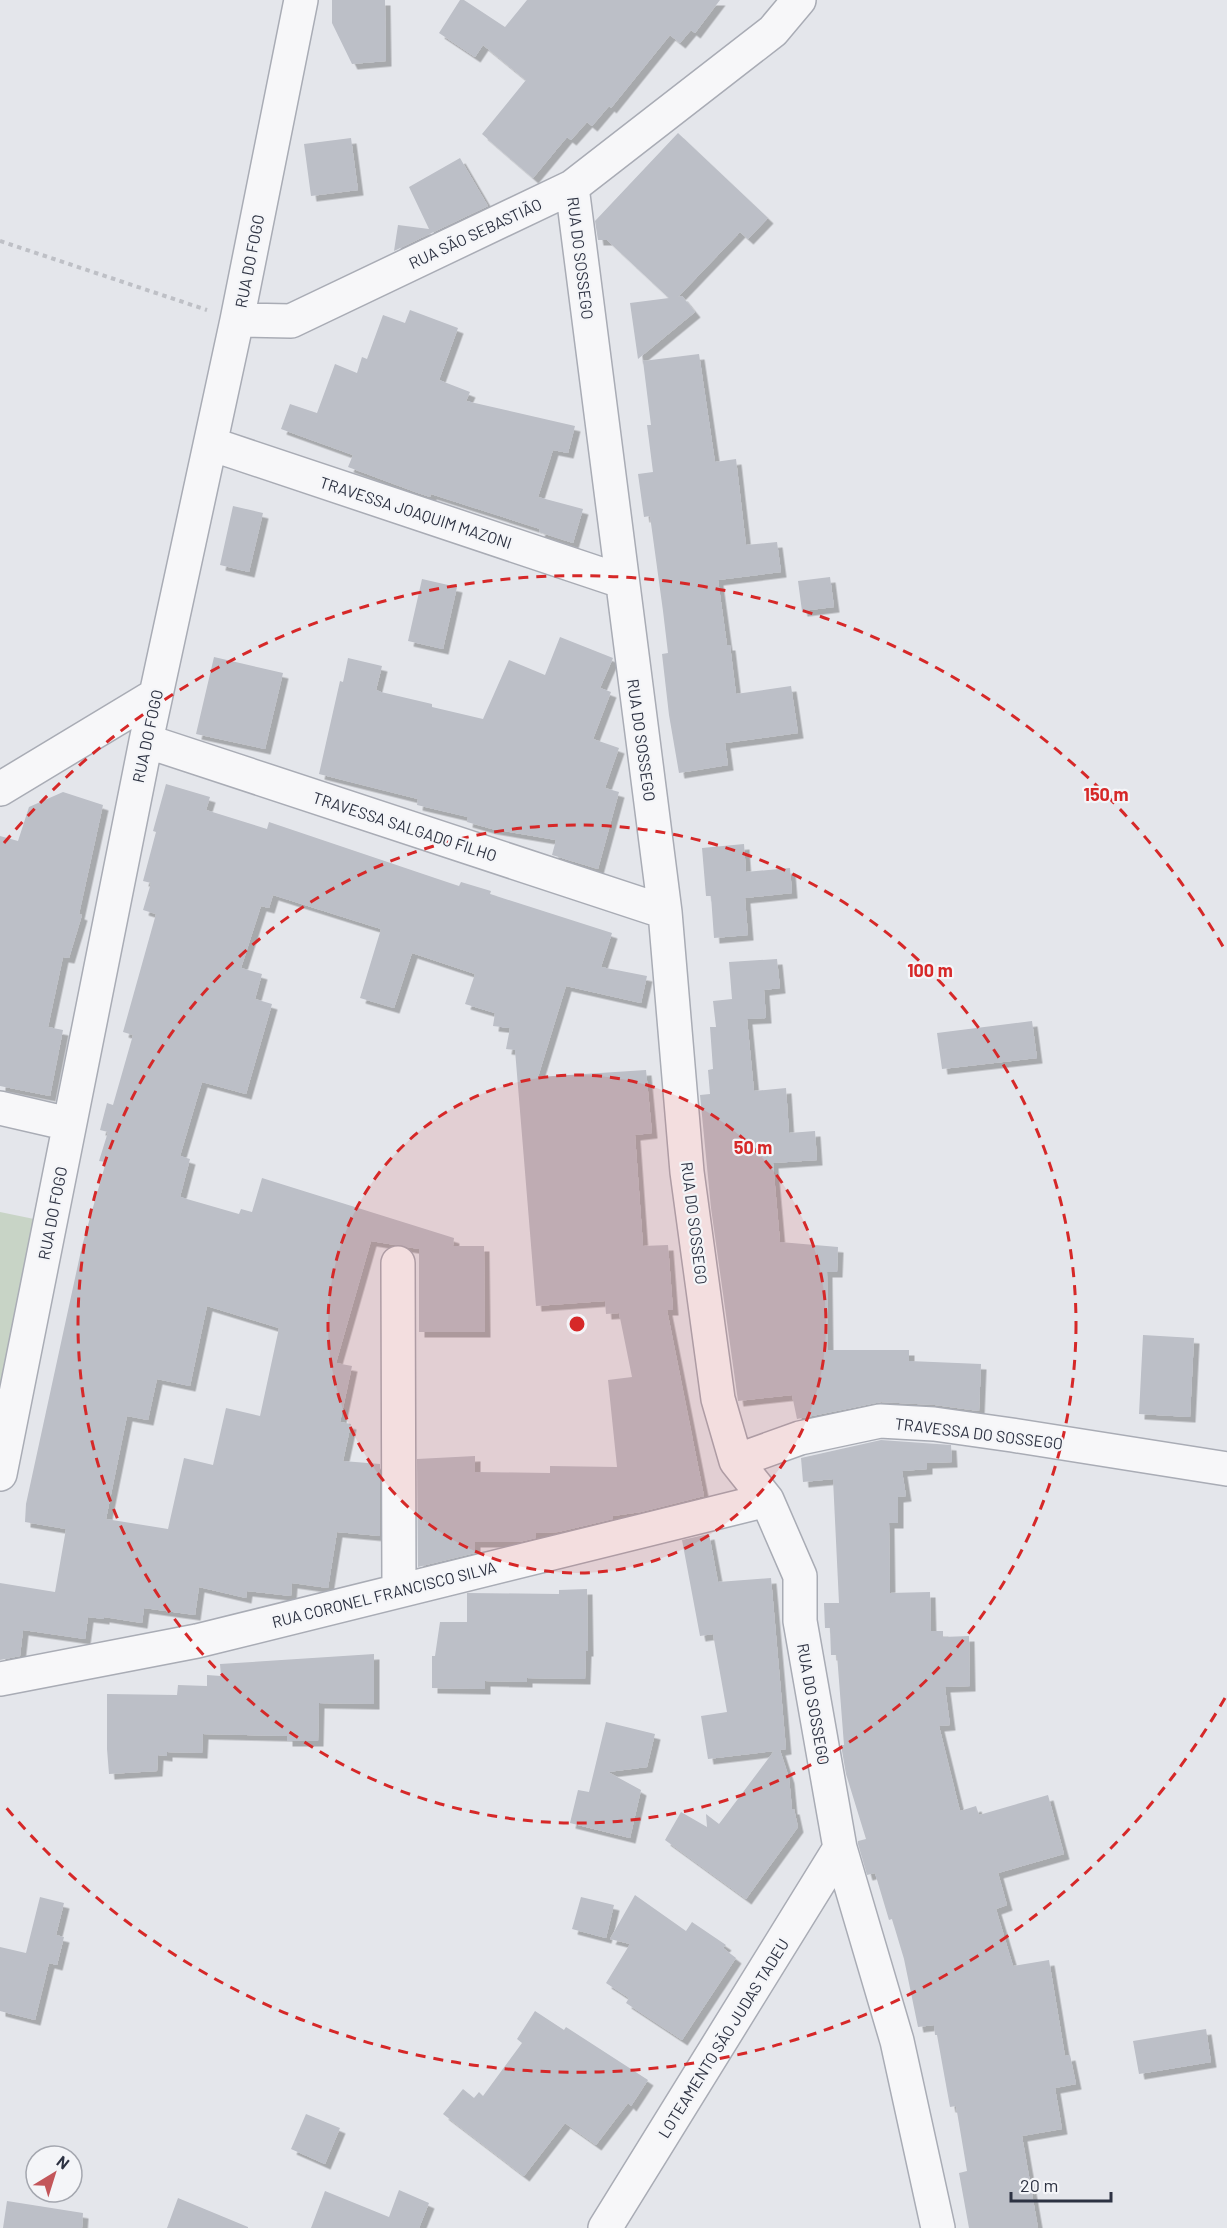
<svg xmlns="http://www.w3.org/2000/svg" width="1227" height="2228" viewBox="0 0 1227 2228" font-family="Barlow,sans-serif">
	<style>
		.green { fill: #c8d4c6 }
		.building { fill: #bcbfc7; fill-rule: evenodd; filter: url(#shadow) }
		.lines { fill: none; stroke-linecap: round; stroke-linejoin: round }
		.minor-casing { stroke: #a9acb5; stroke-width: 36 }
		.path { stroke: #bec0c6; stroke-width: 4; stroke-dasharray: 4.5 4.5; stroke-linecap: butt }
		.minor { stroke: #f7f7f9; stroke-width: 33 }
		.ring { fill: none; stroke: #d62828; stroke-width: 3; stroke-dasharray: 10 8 }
		.labels { text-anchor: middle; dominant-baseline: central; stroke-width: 4.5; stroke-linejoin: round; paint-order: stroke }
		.street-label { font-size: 16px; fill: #2d3242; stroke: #f4f5f8 }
		.centre { fill: #d62828; stroke: #f4f5f8; stroke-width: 3 }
		.ring-label { font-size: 18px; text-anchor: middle; font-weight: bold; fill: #d62828; stroke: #f4f5f8; stroke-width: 4.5; stroke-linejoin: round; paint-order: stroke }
	</style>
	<defs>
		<filter id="shadow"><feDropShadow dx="5.5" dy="5.5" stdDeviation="0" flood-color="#0004"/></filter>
	</defs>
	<rect width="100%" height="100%" fill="#e4e6eb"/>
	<path class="green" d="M0,1212L34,1219L0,1402Z"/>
	<path class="building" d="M332,0H385L386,61L352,64L332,23Z
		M460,0H464L505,27L527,0H720L695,33L691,30L680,43L670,35L611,108L609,106L592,126L587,122L571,140L567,137L533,178L482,134L526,80L483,45L475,57L439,33Z
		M678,133L768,218L748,239L740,232L678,297L682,296L695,312L638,359L630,303L669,298L607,240H598L595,221Z
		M351,138L358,190L311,196L304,144Z
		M460,158L488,206L394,251L398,225L429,229L409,187Z
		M410,310L458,328L439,380L470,392L466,401L575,426L568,453L553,450L538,497L583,509L573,543L539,532L540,529L431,494L430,497L418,493L348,467L353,455L281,429L290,404L317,413L335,364L357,373L362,357L367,359L383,315L405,323Z
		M699,354L715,462L736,459L746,545L777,542L781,572L718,580L727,645H730L736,694L791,686L798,733L725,743L728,765L679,773L669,715L662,654L668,653L663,611L650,516L644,517L638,474L653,472L647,425H651L643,361Z
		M233,506L263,513L249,572L220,565Z
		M830,577L834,607L802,611L798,581Z
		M422,579L457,587L443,649L408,641Z
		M560,637L613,658L600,688L611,692L593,739L619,748L605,788L619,792L598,869L552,855L556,840L492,829L467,822L468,817L417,805L418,799L319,774L340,681L343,682L348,658L382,666L376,690L381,692L432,704V707L483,719L509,660L545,675Z
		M214,657L283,673L265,749L196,734Z
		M166,784L210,797L206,810L267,829L269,822L435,878L459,886L461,882L491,891L490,894L612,933L601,967L647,976L641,1003L566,986L538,1077L646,1070L652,1133L635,1135L643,1246L668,1245L673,1310H667L704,1496L641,1512L613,1516V1519L558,1532L536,1533V1538L519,1542H475V1553L418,1567L417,1459L475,1456V1472L550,1473V1466L617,1467L608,1380L632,1377L619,1313L606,1314L605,1301L536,1306L515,1050L506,1049L510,1028L493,1026L495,1013L465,1004L475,974L412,953L394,1008L360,998L381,929L273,895L269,908L261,906L241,968L262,974L255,999L272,1004L246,1094L202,1082L180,1156L190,1159L180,1197L239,1214L241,1209L252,1212L262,1178L454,1238L453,1246H484L485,1332H419V1249L371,1241L336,1363L352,1366L340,1422L351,1424L343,1461L380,1464V1536L337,1532L328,1588L292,1583L291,1596L247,1591L246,1598L199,1587L195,1615L144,1608L142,1623L104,1617V1619L88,1617L85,1639L23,1630L20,1656L0,1660V1583L55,1592L66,1529L25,1522L26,1504L82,1246L106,1162L99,1161L108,1132L100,1130L107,1103L113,1105L133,1035L123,1032L156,914L143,910L151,883L143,881L156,832L153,831ZM207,1306L279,1328L260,1416L226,1408L213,1465L184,1458L168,1529L106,1519L127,1416L148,1420L157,1379L190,1386Z
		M63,792L103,805L79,914L82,915L69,958L63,957L48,1027L63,1030L50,1096L0,1086V836L18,841L29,807Z
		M744,844L746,872L790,868L792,893L745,898L748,935L714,938L711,896H706L702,848Z
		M777,959L780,988L764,990L766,1018L747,1019L754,1091L786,1088L789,1133L815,1131L817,1160L773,1163L780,1242L838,1247L837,1272H827L828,1350H909V1361L981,1364L979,1411L935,1405L881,1402L797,1419L792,1395L738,1401L711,1208L700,1095L710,1094L708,1070L713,1069L710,1027H716L713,1001L732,999L729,962Z
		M1032,1021L1037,1058L942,1069L937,1033Z
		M1143,1335L1194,1338L1190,1417L1139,1414Z
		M881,1440L951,1445L952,1462L927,1463V1469L902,1471L906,1496L898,1497V1523H889L890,1593L930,1592L931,1631H943V1637L969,1636L970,1686L945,1687L950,1725L939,1726L960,1811L976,1806L979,1815L1048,1795L1064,1854L998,1873L1007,1905L996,1909L1013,1966L1049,1960L1065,2056L1070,2055L1076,2084L1055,2088L1062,2129L1022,2136L1038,2228H969L959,2173L967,2171L956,2106L950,2107L937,2035H935L934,2025L918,2027L904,1959L892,1919L889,1920L875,1873L867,1875L858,1844V1841L866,1839L846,1774L841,1745H844L837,1655H831L830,1628H825L824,1603H839L833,1479L803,1482L801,1458Z
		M709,1534L718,1582L771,1578L786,1749L780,1750L789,1778L792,1809H794L798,1827L746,1899L665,1840L681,1812L707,1827L706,1814L719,1824L774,1751L708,1759L701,1716L727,1712L713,1634L700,1636L682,1540Z
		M587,1589L588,1651H586L585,1679L527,1678V1682L485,1681V1689L432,1688V1656H435L440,1622H467V1593L559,1594V1590Z
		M374,1654V1704L319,1703L318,1741H287V1736L203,1734L202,1753L167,1752V1756L158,1755L157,1771L109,1774L107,1749V1694L177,1695L178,1685L207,1686V1675L221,1676L220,1664Z
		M606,1722L655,1734L647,1767L608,1772L641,1790L630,1838L570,1823L578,1790L589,1792Z
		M635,1895L686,1931L692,1922L726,1945L723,1948L736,1958L682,2040L626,2003L629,1998L606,1983L630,1944L610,1939Z
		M40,1897L64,1903L56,1935L64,1937L57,1965L49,1963L35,2020L0,2011V1947L26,1953Z
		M581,1897L614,1905L606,1938L572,1929Z
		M535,2011L564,2030L566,2027L648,2080L631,2106L628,2103L596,2145L565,2123L524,2176L443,2114L463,2089L474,2098L479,2092L483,2096L522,2043L517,2039Z
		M1206,2029L1211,2062L1139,2074L1133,2041Z
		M306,2114L340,2128L325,2164L291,2149Z
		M399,2190L429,2203L419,2228H311L325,2191L389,2217Z
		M178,2198L248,2227V2228H167Z
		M7,2201L83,2213L82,2228H3Z"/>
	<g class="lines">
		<defs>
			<path id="minor" d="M572,187L665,912L687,1172L718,1399L736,1461L767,1500L800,1576V1621L840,1848L897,2041L938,2228
				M237,320L291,321L572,187L773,31L799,0
				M211,444L621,581
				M146,741L665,912
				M0,789L156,695
				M0,1108L69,1124
				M398,1263L399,1589
				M736,1461L800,1438L880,1421L934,1424L1012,1435L1227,1469
				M0,1474L146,741L237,320L301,0
				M0,1679L197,1641L767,1500
				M605,2228L840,1848"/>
		</defs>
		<use href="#minor" class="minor-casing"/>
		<path class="path" d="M0,241L207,310"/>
		<use href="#minor" class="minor"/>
	</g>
	<circle cx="577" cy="1324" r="249" fill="#d62828" fill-opacity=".12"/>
	<g class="ring">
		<circle cx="577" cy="1324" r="249"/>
		<circle cx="577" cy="1324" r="499"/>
		<path d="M1225 1698A748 748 0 0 1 4 1805M4 843A748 748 0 0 1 1225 950"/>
	</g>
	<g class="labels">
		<g class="street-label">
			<text transform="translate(475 233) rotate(-25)">RUA SÃO SEBASTIÃO</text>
			<text transform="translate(581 258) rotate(83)">RUA DO SOSSEGO</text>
			<text transform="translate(249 261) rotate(-79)">RUA DO FOGO</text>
			<text transform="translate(416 512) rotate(18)">TRAVESSA JOAQUIM MAZONI</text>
			<text transform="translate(147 736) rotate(-78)">RUA DO FOGO</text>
			<text transform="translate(642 740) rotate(82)">RUA DO SOSSEGO</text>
			<text transform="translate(405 826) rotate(18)">TRAVESSA SALGADO FILHO</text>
			<text transform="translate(52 1213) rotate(-79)">RUA DO FOGO</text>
			<text transform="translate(695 1223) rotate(83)">RUA DO SOSSEGO</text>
			<text transform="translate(979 1433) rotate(7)">TRAVESSA DO SOSSEGO</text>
			<text transform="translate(384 1594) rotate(-14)">RUA CORONEL FRANCISCO SILVA</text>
			<text transform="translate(814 1704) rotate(80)">RUA DO SOSSEGO</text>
			<text transform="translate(723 2038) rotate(-58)">LOTEAMENTO SÃO JUDAS TADEU</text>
		</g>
	</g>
	<circle cx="577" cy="1324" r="9" class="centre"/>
	<g class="ring-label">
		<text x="1106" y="801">150 m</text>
		<text x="930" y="977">100 m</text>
		<text x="753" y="1154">50 m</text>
	</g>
	<g transform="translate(54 2174) rotate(38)"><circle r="28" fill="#f4f5f8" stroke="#a4a7af" stroke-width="1.5"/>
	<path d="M0-4.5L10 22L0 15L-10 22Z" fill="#c3565a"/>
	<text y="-9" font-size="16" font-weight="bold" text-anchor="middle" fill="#2d3242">N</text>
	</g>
	<path d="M1011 2192v9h100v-9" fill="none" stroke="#2d3242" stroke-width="3"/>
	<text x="1020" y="2192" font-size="18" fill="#2d3242" stroke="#f4f5f8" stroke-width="4.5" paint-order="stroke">20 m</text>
</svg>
